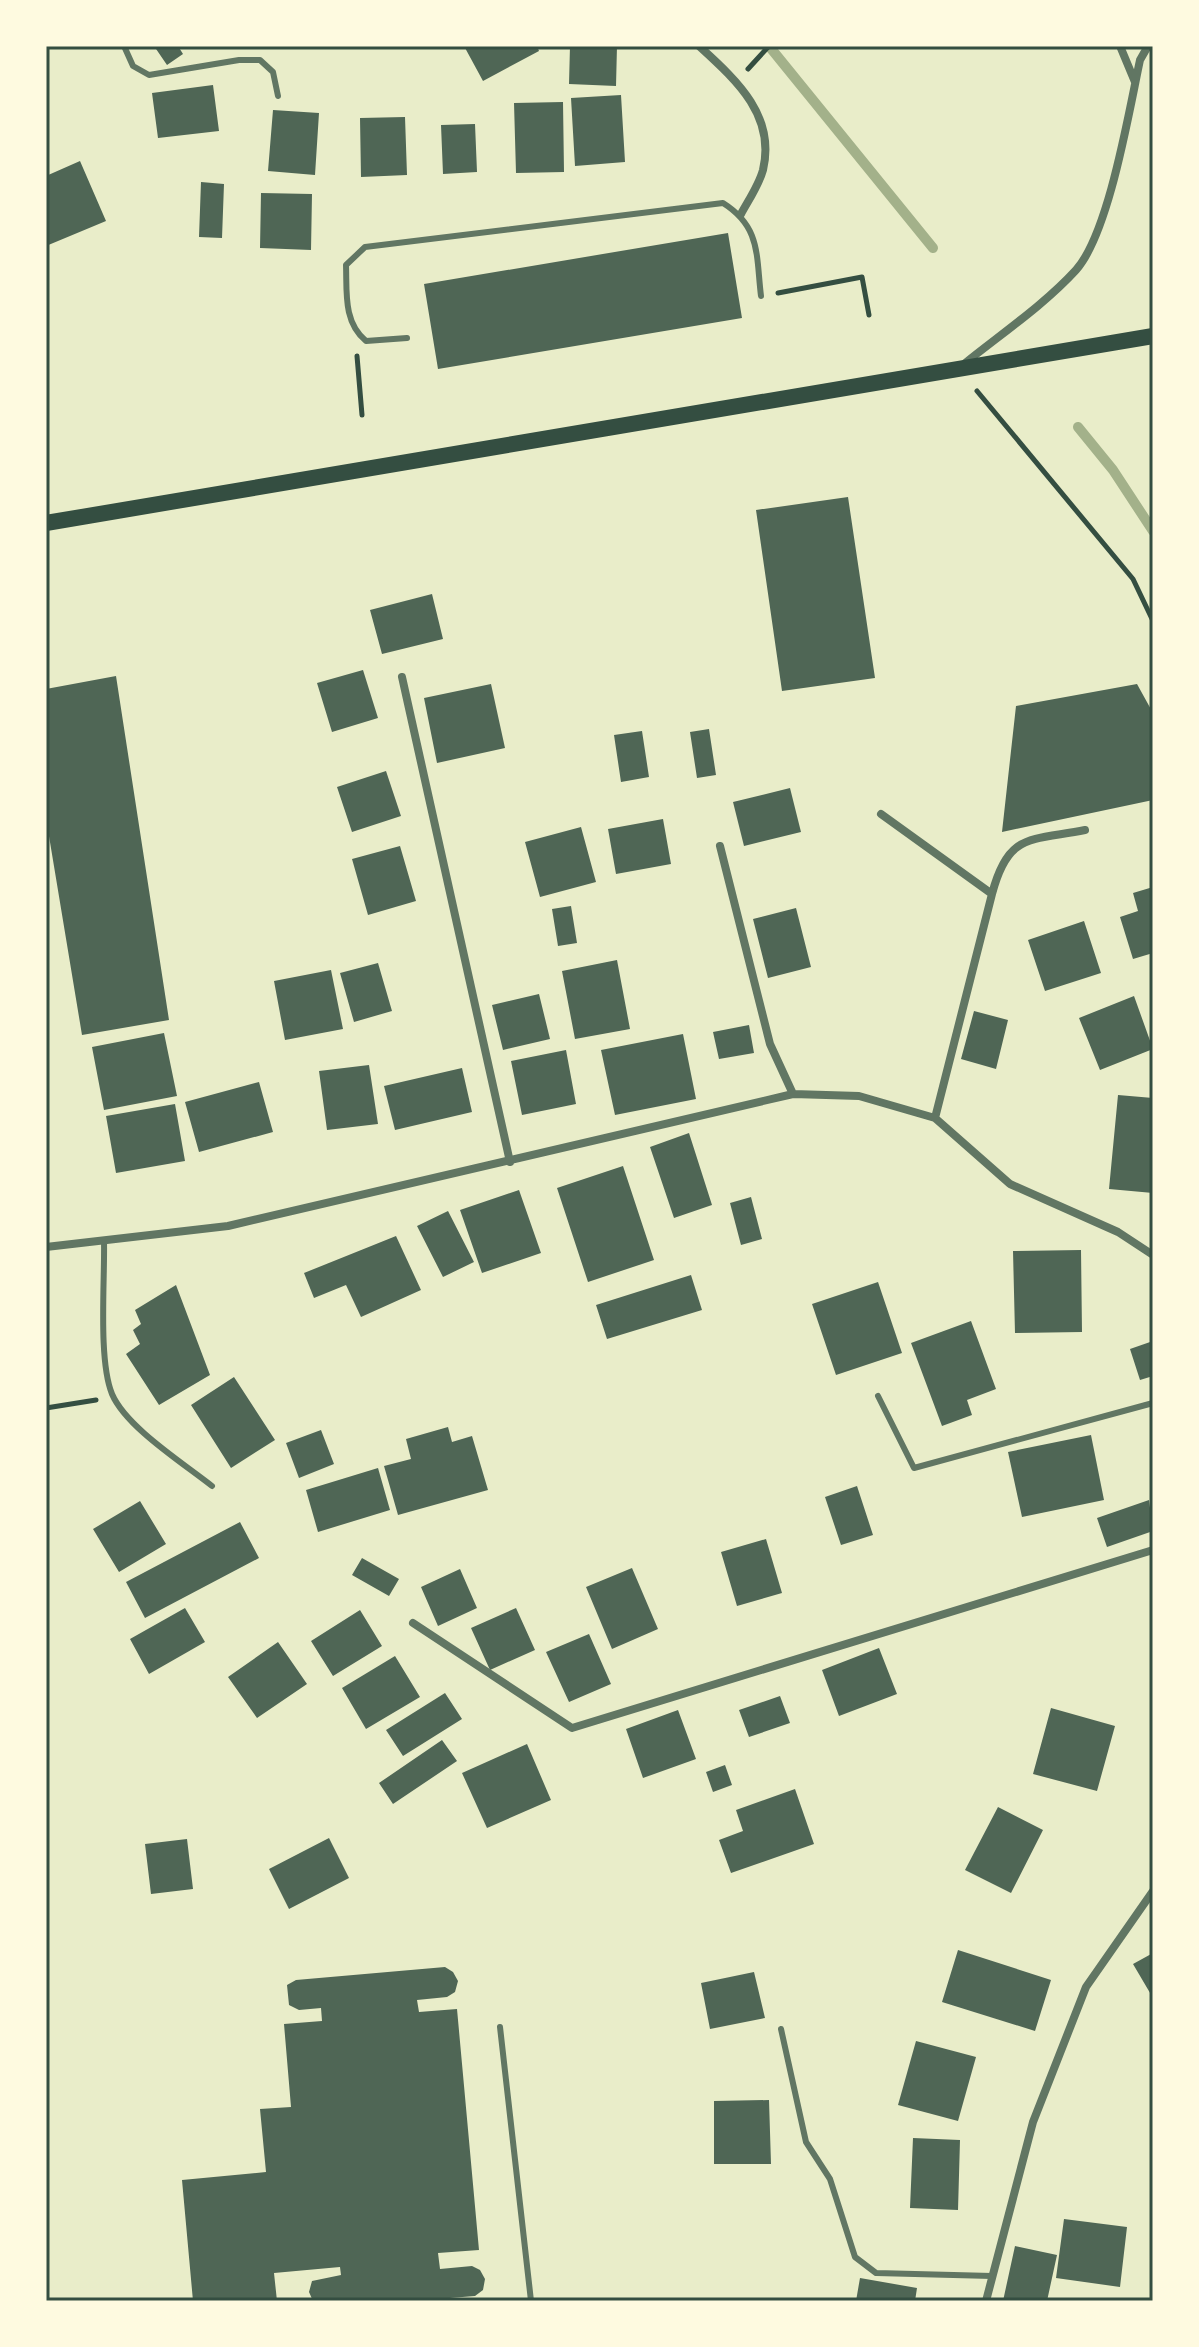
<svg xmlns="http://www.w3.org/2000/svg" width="1199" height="2347" viewBox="0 0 1199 2347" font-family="Mulish,sans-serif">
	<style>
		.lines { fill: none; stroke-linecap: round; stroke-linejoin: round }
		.stream { stroke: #a3b18a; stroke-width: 10 }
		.building { fill: #4f6655 }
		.path { stroke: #344e41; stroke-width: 5 }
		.service { stroke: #617663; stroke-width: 6 }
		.minor { stroke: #617663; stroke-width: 8 }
		.secondary { stroke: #344e41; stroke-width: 16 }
		.neatline { fill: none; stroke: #344e41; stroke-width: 3 }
	</style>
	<rect width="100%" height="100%" fill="#e9edc9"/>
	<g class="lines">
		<path class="stream" d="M769,46L933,248
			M1078,427L1113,470L1153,531"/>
	</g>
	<path class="building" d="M154,46H178L183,54L167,65Z
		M464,46H537L539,51L483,81Z
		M570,46H617L616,86L569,84Z
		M213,85L219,131L158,138L152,93Z
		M621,95L625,162L575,166L571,98Z
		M563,102L564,172L516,173L514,103Z
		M273,110L319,113L315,175L268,171Z
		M405,117L407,175L361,177L360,118Z
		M475,124L477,172L443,174L441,125Z
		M80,161L106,221L46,246V176Z
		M201,182L224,184L222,238L199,237Z
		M261,193L312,194L311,250L260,248Z
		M728,233L742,318L438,369L424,284Z
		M848,497L875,678L782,691L756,510Z
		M432,594L443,639L382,654L370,610Z
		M363,670L378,718L332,732L317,683Z
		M116,676L169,1020L82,1035L46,818V689Z
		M491,684L505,748L437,763L424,698Z
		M1137,684L1153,713V800L1002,832L1016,706Z
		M709,729L716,775L697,778L690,732Z
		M642,731L649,777L621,782L614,735Z
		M386,771L401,816L352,832L337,787Z
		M790,788L801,832L744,846L733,802Z
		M663,819L671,864L616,874L608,829Z
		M581,827L596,882L540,897L525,842Z
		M400,846L416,901L368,915L352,859Z
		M1153,887V953L1133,959L1120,917L1138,911L1133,893Z
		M571,906L577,943L558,946L552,909Z
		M796,908L811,967L768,978L753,919Z
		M1084,921L1101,973L1045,991L1028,940Z
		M617,960L630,1029L575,1039L562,971Z
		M378,963L392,1011L354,1022L340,973Z
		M331,970L343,1029L285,1040L274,981Z
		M539,994L550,1039L503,1050L492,1005Z
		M1134,996L1153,1049L1100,1070L1079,1018Z
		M974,1011L1008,1020L996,1069L961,1059Z
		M749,1025L754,1053L719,1059L713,1032Z
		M164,1033L177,1096L104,1110L92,1047Z
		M683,1034L696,1099L615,1115L601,1050Z
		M566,1050L576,1104L522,1115L511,1061Z
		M369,1065L378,1124L327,1130L319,1071Z
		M462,1068L472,1112L395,1130L384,1086Z
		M259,1082L273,1132L199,1152L185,1102Z
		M1118,1095L1153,1098V1193L1109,1189Z
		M175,1104L185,1161L116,1173L106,1116Z
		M689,1133L712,1205L674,1218L650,1147Z
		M623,1166L654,1260L588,1282L557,1188Z
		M519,1190L541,1253L482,1273L460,1210Z
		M751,1197L762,1239L741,1245L730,1203Z
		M448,1211L474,1262L443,1277L417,1226Z
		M396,1236L421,1290L361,1317L346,1285L314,1298L304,1273Z
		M1081,1250L1082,1332L1015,1333L1013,1251Z
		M691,1275L702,1310L607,1339L596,1305Z
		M878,1282L902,1353L836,1375L812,1304Z
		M176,1285L210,1375L159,1405L126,1354L140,1344L133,1330L141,1324L135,1310Z
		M971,1321L996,1389L967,1400L972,1415L942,1426L911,1343Z
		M1153,1341V1376L1140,1380L1130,1349Z
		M234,1377L275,1440L231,1468L191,1405Z
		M448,1427L452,1442L472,1436L488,1490L398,1515L384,1466L411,1459L406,1439Z
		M321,1430L334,1464L299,1478L286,1443Z
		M1091,1435L1104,1500L1022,1517L1008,1452Z
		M378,1468L390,1510L318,1532L306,1490Z
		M857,1486L873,1535L841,1545L825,1497Z
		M1149,1500L1153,1531L1107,1547L1097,1518Z
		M140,1501L166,1544L119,1572L93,1529Z
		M240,1522L259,1558L145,1618L126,1582Z
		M766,1539L782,1593L737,1606L721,1552Z
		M362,1558L399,1579L389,1596L352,1575Z
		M632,1568L658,1629L612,1649L586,1587Z
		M460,1569L477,1608L438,1626L421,1587Z
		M185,1608L205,1642L149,1674L130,1639Z
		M516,1608L535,1650L490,1670L471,1628Z
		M360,1610L382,1646L333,1676L311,1641Z
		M589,1634L611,1684L569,1702L546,1652Z
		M278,1642L307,1684L257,1718L228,1677Z
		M879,1648L897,1694L839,1716L822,1670Z
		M395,1656L420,1697L366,1729L342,1688Z
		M445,1693L462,1719L403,1756L386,1730Z
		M780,1696L790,1723L749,1737L739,1710Z
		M1051,1708L1115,1726L1097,1791L1033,1774Z
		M678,1710L696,1759L643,1778L626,1729Z
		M442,1740L457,1761L393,1804L379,1783Z
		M527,1744L551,1800L487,1828L462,1773Z
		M725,1765L732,1785L713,1792L706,1772Z
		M795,1789L814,1844L731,1873L719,1840L743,1831L736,1810Z
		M998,1807L1043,1830L1011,1893L965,1870Z
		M329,1838L349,1878L289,1909L269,1869Z
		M187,1839L193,1889L151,1894L145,1844Z
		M958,1950L1051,1980L1035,2031L942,2002Z
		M1153,1953V1998L1133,1964Z
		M445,1967L453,1972L458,1981L455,1992L447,1997L417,2000L419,2012L457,2009L479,2250L438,2253L440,2269L472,2266L480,2270L485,2279L483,2290L475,2296L412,2301H313L309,2292L312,2281L341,2275L340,2267L274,2273L277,2301H193L182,2180L266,2172L260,2109L291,2107L284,2024L322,2021L321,2008L299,2010L289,2005L287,1985L296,1980Z
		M754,1972L765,2018L710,2029L701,1983Z
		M916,2041L976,2057L958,2121L898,2105Z
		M769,2100L771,2164H714V2101Z
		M913,2138L960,2140L958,2210L910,2208Z
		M1064,2219L1127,2227L1120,2287L1056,2278Z
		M1015,2246L1057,2255L1047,2301H1003Z
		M860,2278L917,2288L915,2301H856Z"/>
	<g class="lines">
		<path class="path" d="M748,69L769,46
			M778,293L862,277L869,315
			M357,356L362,415
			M977,391L1133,579L1153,621
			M46,1408L96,1400"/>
		<path class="service" d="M124,46L133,66L149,75L239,60H260L273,72L278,96
			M407,338L366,341C343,322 347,292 346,265L365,247L723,203C761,227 756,255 761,296
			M104,1240C105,1280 98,1360 112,1394C126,1427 183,1463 212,1486
			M878,1396L914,1468L1153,1403
			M500,2027L531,2301
			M781,2029L806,2142L830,2179L855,2257L876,2273L992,2276"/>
		<path class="minor" d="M699,46C736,80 776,115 763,170C759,185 748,201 741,214
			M1120,46L1135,82
			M964,364C1001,334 1044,305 1076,270C1109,233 1129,111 1140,60L1148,46
			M402,677L510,1162
			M881,814L992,894L935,1118
			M720,846L770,1044L793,1094
			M992,894C1008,833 1029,841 1085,830
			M46,1247L228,1226L793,1094L859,1096L935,1118L1010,1184L1118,1232L1153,1255
			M413,1623L572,1728L1153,1550
			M986,2301L1033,2122L1086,1987L1153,1891"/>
		<path class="secondary" d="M46,523L1153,336"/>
	</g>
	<rect width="1199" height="2347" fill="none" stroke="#fefae0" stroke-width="96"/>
	<rect x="48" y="48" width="1103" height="2251" class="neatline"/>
</svg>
